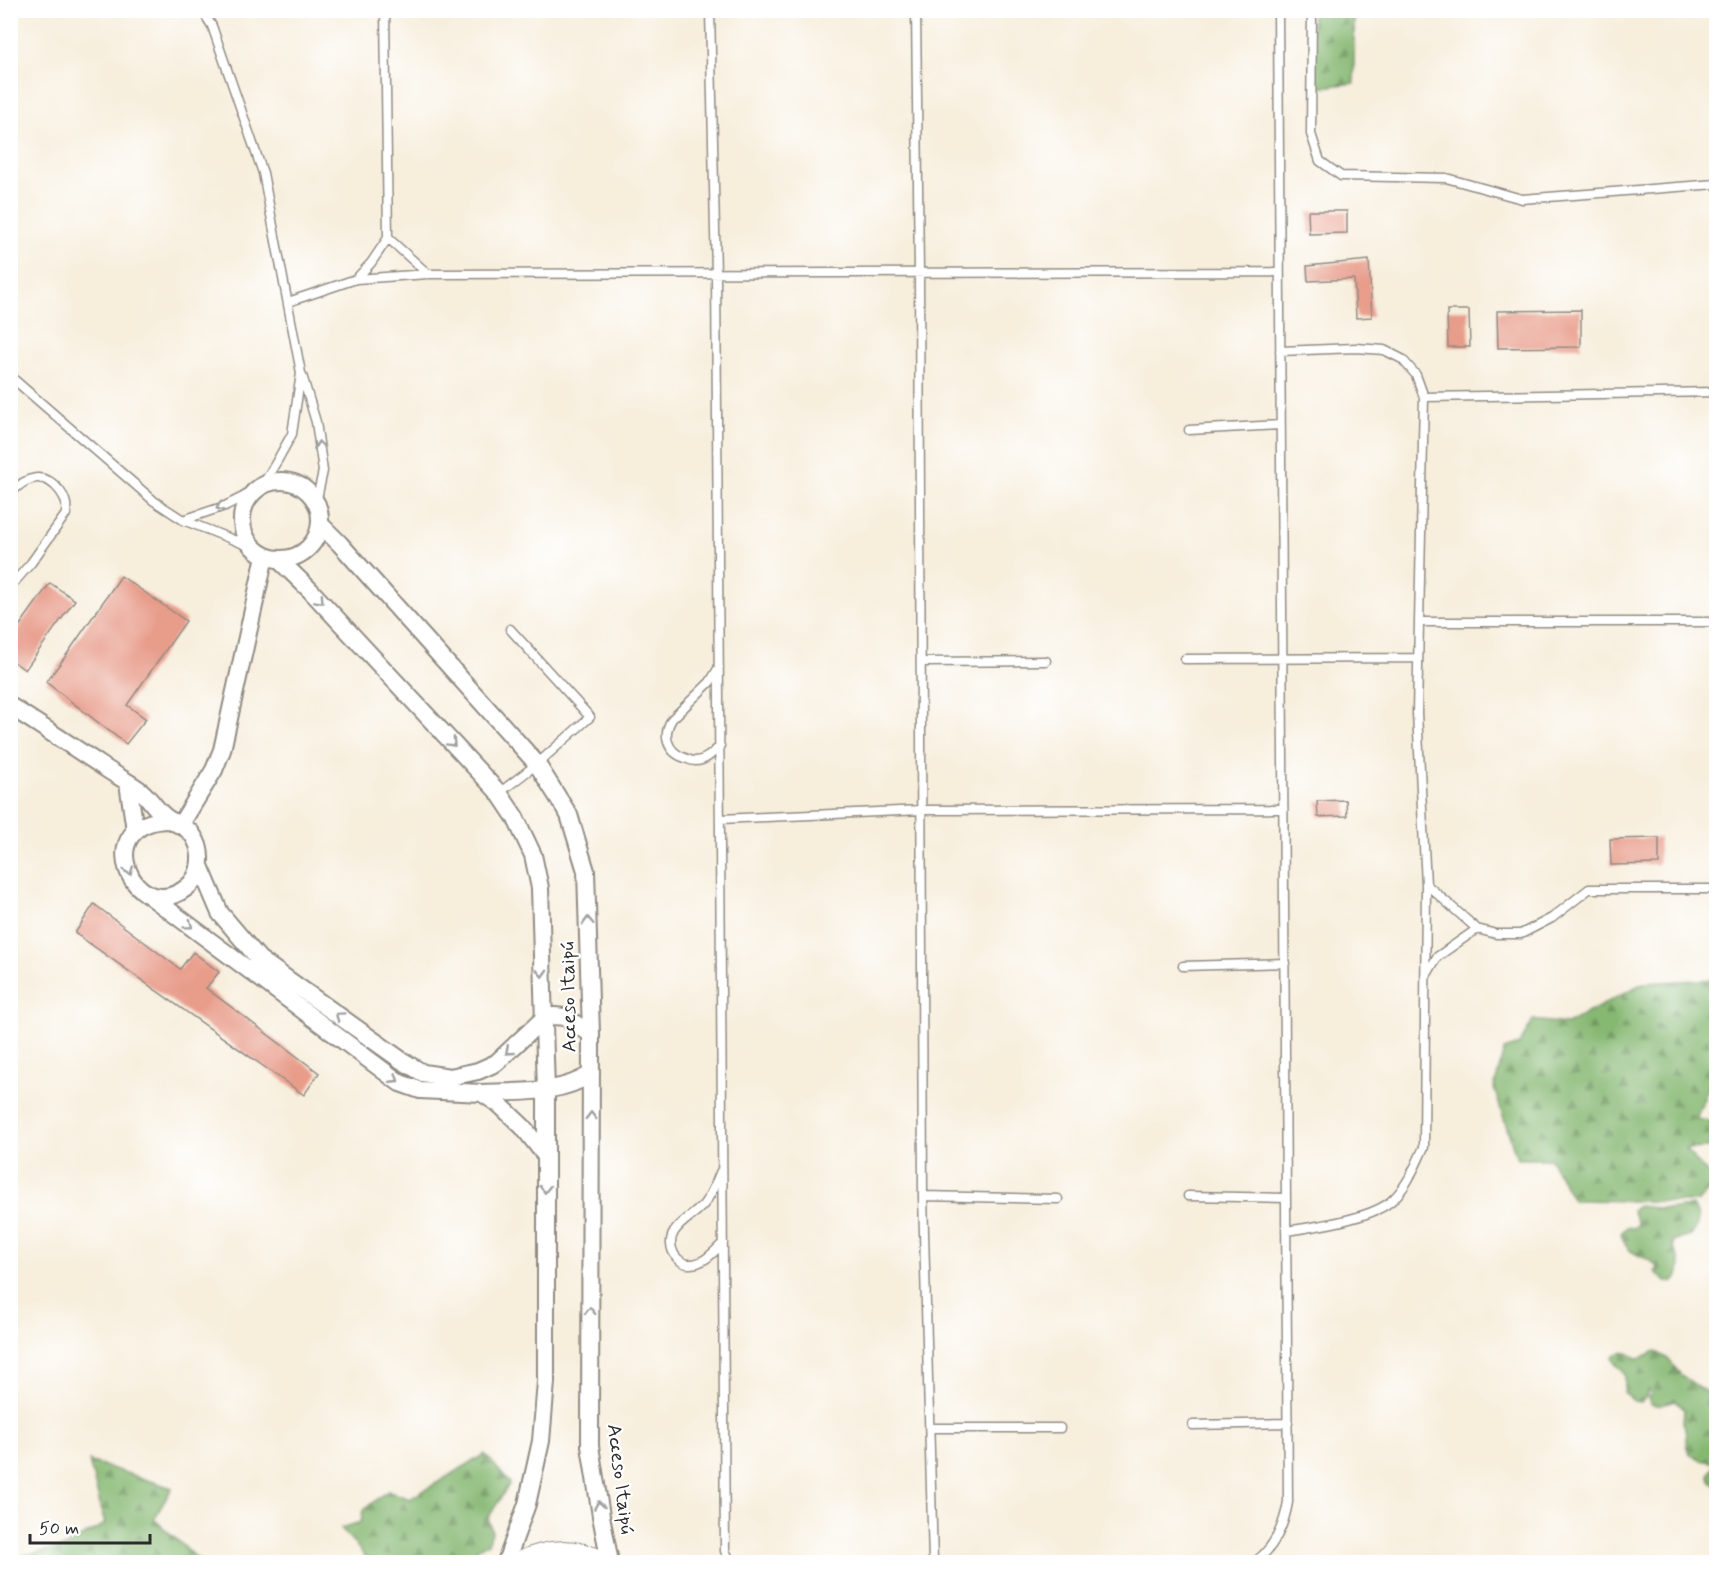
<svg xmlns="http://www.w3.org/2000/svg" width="1727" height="1573" viewBox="0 0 1727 1573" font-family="Mynerve,sans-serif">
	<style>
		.forest { fill: url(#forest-firs); stroke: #58724e; stroke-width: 1.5 }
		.building { fill: #e89c8a }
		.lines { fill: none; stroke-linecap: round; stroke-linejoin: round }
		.service-casing { stroke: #918c84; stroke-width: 11 }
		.minor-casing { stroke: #918c84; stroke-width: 20 }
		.tertiary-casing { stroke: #918c84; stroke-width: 22 }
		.service { stroke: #fff; stroke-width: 8 }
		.minor { stroke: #fff; stroke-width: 16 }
		.tertiary { stroke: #fff; stroke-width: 20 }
		.oneway { stroke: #a0a0a0 }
		.labels { text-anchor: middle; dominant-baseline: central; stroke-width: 4.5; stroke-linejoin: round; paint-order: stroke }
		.street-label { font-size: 20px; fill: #2b2b2b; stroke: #fff }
	</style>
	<defs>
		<pattern id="forest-firs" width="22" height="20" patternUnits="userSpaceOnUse" patternTransform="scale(1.5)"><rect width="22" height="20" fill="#86b872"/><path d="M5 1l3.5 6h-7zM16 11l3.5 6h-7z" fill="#6e965e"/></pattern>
	</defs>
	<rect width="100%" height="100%" fill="#fff"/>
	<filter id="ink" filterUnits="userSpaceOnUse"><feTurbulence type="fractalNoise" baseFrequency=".0167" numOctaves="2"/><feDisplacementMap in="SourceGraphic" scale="12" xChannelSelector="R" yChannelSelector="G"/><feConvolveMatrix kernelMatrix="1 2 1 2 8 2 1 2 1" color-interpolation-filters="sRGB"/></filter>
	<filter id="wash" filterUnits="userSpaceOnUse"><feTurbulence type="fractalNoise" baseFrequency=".008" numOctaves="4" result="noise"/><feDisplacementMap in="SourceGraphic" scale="24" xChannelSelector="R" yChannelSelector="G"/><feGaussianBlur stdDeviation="1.35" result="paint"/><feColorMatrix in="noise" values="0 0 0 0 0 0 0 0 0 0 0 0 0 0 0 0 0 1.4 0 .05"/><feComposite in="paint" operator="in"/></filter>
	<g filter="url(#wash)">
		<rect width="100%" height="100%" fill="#f7eedc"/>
		<path class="forest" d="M1312,11H1354V83L1313,88Z
			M1716,979V1072L1714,1073L1696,1119L1716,1122L1708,1148L1685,1149L1716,1183L1698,1202L1573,1200L1550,1159H1517L1494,1088L1504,1050L1519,1045L1533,1020L1567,1024L1643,983Z
			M1637,1206L1666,1209L1692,1206C1701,1213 1699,1231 1688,1237C1684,1239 1678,1238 1673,1241C1673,1257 1685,1258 1677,1279L1671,1282H1665L1655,1271L1659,1270C1647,1251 1627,1261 1621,1233L1627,1227L1634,1228L1638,1224L1632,1210Z
			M1655,1351L1668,1359L1681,1375L1716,1399V1418L1712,1430L1716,1437V1486L1710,1481L1709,1475L1715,1463C1708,1461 1702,1462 1696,1458C1680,1450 1690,1435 1683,1423L1684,1410L1676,1400C1666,1402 1662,1407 1651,1404L1648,1398L1651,1393L1648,1390L1646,1397L1641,1402L1634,1401L1624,1393C1624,1387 1627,1379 1624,1373C1620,1366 1614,1366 1612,1357C1621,1350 1628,1352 1637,1358L1643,1357Z
			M485,1454L510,1483L488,1518L492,1532L488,1544L476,1549L480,1560L478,1562H370L341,1528L361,1522L363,1510L388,1491L410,1499Z
			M89,1461L172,1488L154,1519L201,1562H26L22,1556L64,1547L105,1524Z"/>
		<g id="blocks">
			<path class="building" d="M1308,211H1347V233L1309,234Z
				M1369,260L1372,317L1356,318L1354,279L1308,281L1307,266Z
				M1447,310H1469L1470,347H1448Z
				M1581,310V347L1498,348L1497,311Z
				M121,576L186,621L127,705L146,719L126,744L46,682L65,657Z
				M50,583L75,600L25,670L10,659V639Z
				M1346,800L1347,816L1318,817L1317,801Z
				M1659,838V864L1611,865L1610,839Z
				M94,904L180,969L193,952L219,972L206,988L319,1073L304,1095L75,933Z"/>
		</g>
	</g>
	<g filter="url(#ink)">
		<use href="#blocks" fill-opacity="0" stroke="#918c84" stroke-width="1.5"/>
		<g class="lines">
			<defs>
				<path id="service" d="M202,10L212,26L263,173L301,373L292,434L277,461L262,486
					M710,10L716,274L725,1551L731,1562
					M916,10L919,273L923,1196L933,1562
					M1312,10L1311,134L1320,161L1341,176L1446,178L1522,199L1716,184
					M388,238L428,274
					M356,279L371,263L388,238L385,10
					M288,302L356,279L428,274L1279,272
					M1280,351L1356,348L1384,350L1402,359L1416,375L1424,397L1417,713L1426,884L1424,1147C1415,1166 1407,1188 1390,1202C1369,1219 1313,1227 1286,1231
					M302,375L316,422L323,471L316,503
					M10,376L154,501L183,520L254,548
					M1424,397L1716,392
					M1189,430L1280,425
					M10,494C26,476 44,471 60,491C66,499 67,505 66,514L31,563L10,587
					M183,520L225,506L255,491
					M1419,622H1716
					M1185,659L1418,658
					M921,662L1046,661
					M719,667L710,682L672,719C662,735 667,752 685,758C688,759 691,761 695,761C705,761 713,753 720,746
					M499,793L537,764L590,717L510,629
					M720,819L922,810L1283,809
					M1426,884L1477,929L1496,934H1521L1552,918L1589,889H1716
					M1183,966L1285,963
					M1426,976L1437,957L1477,929
					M721,1171C716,1182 712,1194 704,1204C692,1219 661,1229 674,1254C677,1259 683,1264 689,1264C703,1265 714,1252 723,1243
					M923,1196L1058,1199
					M1188,1196L1286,1198
					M1193,1425L1288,1423
					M931,1428H1060
					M1255,1562C1275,1547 1284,1526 1288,1502L1278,10"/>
				<path id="minor" d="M242 520a39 39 0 1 1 78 0a39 39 0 1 1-78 0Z
					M320,524L340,544L537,764L569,815L586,871L591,1034L590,1446L601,1516L610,1562
					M278,559L310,590L499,793L515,817L533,855L540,888L546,1091V1382L541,1441L527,1504L506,1562
					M10,706C41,726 72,746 102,766C115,775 129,782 141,791C151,799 158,814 170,820C178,825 186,826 192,834C204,850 203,875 186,888C133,928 89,821 169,820
					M128,783L134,823V833
					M181,824L214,770L222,750L265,556
					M200,866L220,913L259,959L401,1060L423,1073L450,1077L478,1071L496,1063L543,1019L554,1016L565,1017L591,1034
					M142,890L400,1083L420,1090L482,1093L500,1105L523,1127L545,1155
					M482,1093C519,1091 559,1095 591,1074"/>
				<path id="tertiary" d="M519,1562C550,1548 574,1547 604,1562"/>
			</defs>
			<use href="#service" class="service-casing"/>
			<use href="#minor" class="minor-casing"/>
			<use href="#tertiary" class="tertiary-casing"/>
			<use href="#service" class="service"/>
			<use href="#minor" class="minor"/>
			<use href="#tertiary" class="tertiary"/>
		</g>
		<defs><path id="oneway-chevron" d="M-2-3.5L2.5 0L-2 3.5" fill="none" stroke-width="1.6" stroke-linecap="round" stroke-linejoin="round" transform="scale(1.5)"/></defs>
		<g class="oneway">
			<use href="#oneway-chevron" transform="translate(319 445) rotate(-98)"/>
			<use href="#oneway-chevron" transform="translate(220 507) rotate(159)"/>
			<use href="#oneway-chevron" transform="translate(320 600) rotate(47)"/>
			<use href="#oneway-chevron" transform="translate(452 743) rotate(47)"/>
			<use href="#oneway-chevron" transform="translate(129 871) rotate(70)"/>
			<use href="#oneway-chevron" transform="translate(588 921) rotate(-92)"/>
			<use href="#oneway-chevron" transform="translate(189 925) rotate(37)"/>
			<use href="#oneway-chevron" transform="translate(542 973) rotate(88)"/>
			<use href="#oneway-chevron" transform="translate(339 1016) rotate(-145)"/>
			<use href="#oneway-chevron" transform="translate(509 1051) rotate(139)"/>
			<use href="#oneway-chevron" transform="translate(395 1079) rotate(33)"/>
			<use href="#oneway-chevron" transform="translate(591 1116) rotate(-90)"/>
			<use href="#oneway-chevron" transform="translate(545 1189) rotate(90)"/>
			<use href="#oneway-chevron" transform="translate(590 1311) rotate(-90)"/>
			<use href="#oneway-chevron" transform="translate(599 1505) rotate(-99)"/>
		</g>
	</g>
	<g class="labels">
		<g class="street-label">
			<text transform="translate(569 997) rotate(-91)">Acceso Itaipú</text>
			<text transform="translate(620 1479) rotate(83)">Acceso Itaipú</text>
		</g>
	</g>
	<rect width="1727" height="1573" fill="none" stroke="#fff" stroke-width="36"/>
	<path d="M30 1534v9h120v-9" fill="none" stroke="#2b2b2b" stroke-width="3"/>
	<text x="39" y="1534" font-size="18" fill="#2b2b2b" stroke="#ffffff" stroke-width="4.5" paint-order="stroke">50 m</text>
</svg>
